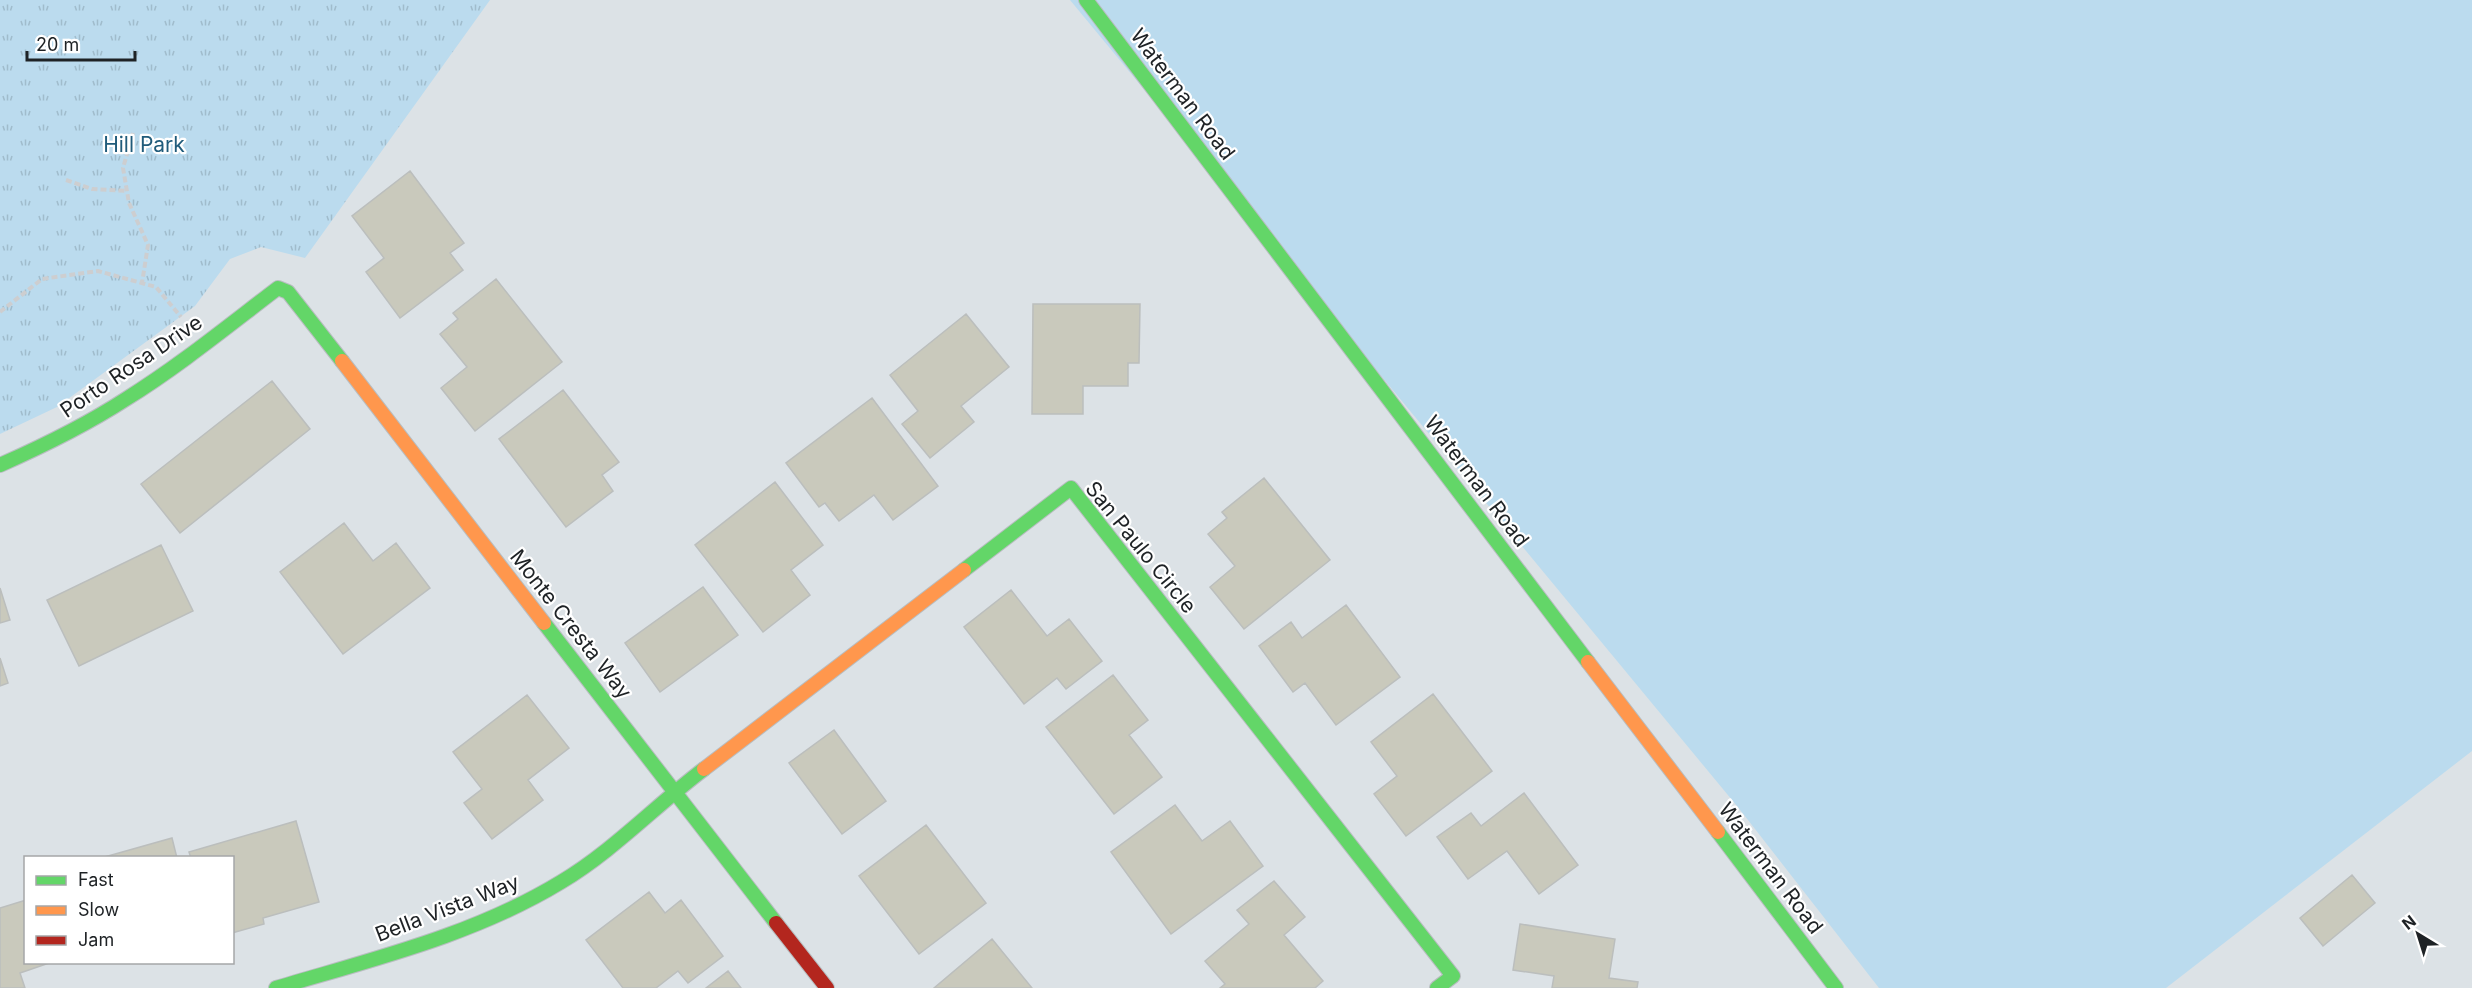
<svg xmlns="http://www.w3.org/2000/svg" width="2472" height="988" viewBox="0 0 2472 988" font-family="Inter,sans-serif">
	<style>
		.green { fill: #bbdbee }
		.park { fill: url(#park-tufts) }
		.building { fill: #c9c9bc; stroke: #bbbebd; stroke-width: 1.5 }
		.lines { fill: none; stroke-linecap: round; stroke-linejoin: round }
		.fast-casing { stroke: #b8bdc0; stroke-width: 16 }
		.slow-casing { stroke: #b8bdc0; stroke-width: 16 }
		.jam-casing { stroke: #b8bdc0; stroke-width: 16 }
		.path { stroke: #cdced0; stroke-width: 4; stroke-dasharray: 6 3; stroke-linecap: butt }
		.fast { stroke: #63d668; stroke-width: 14 }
		.slow { stroke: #ff974d; stroke-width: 14 }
		.jam { stroke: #b3261e; stroke-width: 14 }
		.labels { text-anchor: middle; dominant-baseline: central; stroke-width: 4.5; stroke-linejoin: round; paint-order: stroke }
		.street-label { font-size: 21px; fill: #1e2225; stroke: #fff }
		.park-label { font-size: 21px; fill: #215c7b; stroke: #fff }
	</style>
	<defs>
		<pattern id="park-tufts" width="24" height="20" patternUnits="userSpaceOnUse" patternTransform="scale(1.5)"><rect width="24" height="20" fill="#bbdbee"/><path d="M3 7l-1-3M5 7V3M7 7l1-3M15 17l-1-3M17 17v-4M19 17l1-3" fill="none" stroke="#a0bccc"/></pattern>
	</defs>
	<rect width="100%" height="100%" fill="#dce2e6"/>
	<path class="green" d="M1070,0H2472V751L2166,988H1879L1737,806Z"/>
	<path class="park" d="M0,0H490L305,258L261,247L230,259L195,306L57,407L0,434Z"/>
	<path class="building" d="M410,171L464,243L450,253L463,270L400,318L366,272L384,258L352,216Z
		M496,279L562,362L475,431L441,388L467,367L440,334L458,319L453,313Z
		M1033,304H1140L1139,363H1128V386H1083V414H1032Z
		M966,314L1009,367L961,406L974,422L930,458L902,424L918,411L890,375Z
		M272,381L310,429L180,533L141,484Z
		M563,390L619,462L602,475L613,491L566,527L499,439Z
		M872,398L938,486L893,520L874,495L839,521L825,503L819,507L786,463Z
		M1264,478L1330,560L1244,629L1210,587L1235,566L1208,534L1227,518L1222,512Z
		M775,482L823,545L791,570L810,595L763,632L695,545Z
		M344,523L373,561L396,543L430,588L343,654L280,572Z
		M161,545L193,611L79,666L47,600Z
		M703,587L738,635L660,692L625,643Z
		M0,588L10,620L0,623Z
		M1011,590L1047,636L1069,619L1102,661L1066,689L1057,678L1024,704L964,627Z
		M1346,605L1400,677L1336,725L1305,683L1293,692L1259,646L1291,622L1302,638Z
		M0,658L8,683L0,686Z
		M1113,675L1148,720L1129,735L1162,777L1114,814L1046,727Z
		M1433,694L1492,771L1406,836L1374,794L1397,776L1371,742Z
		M527,695L569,748L528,780L543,800L492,839L464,803L482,789L453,752Z
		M834,730L886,801L842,834L789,763Z
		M1524,793L1578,865L1539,894L1507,851L1468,879L1437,837L1471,813L1481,826Z
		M1175,805L1202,841L1230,821L1263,866L1171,934L1111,852Z
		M296,821L319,902L263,918L264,924L232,933V858H191L189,852Z
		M926,825L986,903L919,954L859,876Z
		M172,838L177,858H101Z
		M2352,875L2375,903L2323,946L2300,918Z
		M1274,881L1305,917L1284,935L1323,981L1315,988H1220L1225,984L1205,961L1249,924L1237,910Z
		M649,892L665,913L681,900L723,956L688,983L678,971L656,988H623L586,940Z
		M26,900V962H52L20,973L25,988H0V908Z
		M1520,924L1615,939L1609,978L1638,982L1637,988H1552L1554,976L1513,970Z
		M992,939L1032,988H934Z
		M728,971L741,988H706Z"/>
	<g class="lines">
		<defs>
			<path id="fast" d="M1086,0L1588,662
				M0,465C43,446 86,425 126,399C179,366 228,326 278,288L288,292L342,361
				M964,570L1071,488L1453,976L1437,988
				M544,623L776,923
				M1718,832L1836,988
				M276,988C373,959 474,935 561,882C613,851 655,806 704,769"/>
			<path id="slow" d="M342,361L544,623
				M1588,662L1718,832
				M704,769L964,570"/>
			<path id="jam" d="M776,923L827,988"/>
		</defs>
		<use href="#fast" class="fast-casing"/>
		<use href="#slow" class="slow-casing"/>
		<use href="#jam" class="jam-casing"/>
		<path class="path" d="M133,133L123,168L129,203L148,245L142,283
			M66,180L92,189L127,191
			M0,312L42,279L98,271L156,287L181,317"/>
		<use href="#fast" class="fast"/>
		<use href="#slow" class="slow"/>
		<use href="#jam" class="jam"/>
	</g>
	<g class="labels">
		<g class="street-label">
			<text transform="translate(1183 94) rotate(53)">Waterman Road</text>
			<text transform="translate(131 366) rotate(-34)">Porto Rosa Drive</text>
			<text transform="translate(1477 481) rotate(53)">Waterman Road</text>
			<text transform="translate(1141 547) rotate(51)">San Paulo Circle</text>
			<text transform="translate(571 624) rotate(52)">Monte Cresta Way</text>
			<text transform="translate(1771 868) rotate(53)">Waterman Road</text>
			<text transform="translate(447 908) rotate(-21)">Bella Vista Way</text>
		</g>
		<g class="park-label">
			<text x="144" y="144">Hill Park</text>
		</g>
	</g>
	<rect x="24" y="856" width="210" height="108" fill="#ffffff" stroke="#a5a7a8" stroke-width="1.5"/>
	<rect x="36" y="876" width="30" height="9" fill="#63d668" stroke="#a5a7a8" stroke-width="1.5"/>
	<text x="78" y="886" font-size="18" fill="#1e2225">Fast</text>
	<rect x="36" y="906" width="30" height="9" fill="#ff974d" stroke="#a5a7a8" stroke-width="1.5"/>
	<text x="78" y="916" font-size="18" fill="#1e2225">Slow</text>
	<rect x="36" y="936" width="30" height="9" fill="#b3261e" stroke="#a5a7a8" stroke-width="1.5"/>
	<text x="78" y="946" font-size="18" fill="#1e2225">Jam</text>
	<g transform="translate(2418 934) rotate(322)" stroke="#ffffff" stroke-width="4.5" paint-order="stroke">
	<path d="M0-4.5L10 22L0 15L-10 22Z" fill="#1e2225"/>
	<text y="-9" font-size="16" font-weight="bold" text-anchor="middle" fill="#1e2225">N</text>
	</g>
	<path d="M27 51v9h108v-9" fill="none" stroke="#1e2225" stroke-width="3"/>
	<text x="36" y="51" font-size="18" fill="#1e2225" stroke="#ffffff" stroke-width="4.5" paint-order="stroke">20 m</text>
</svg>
